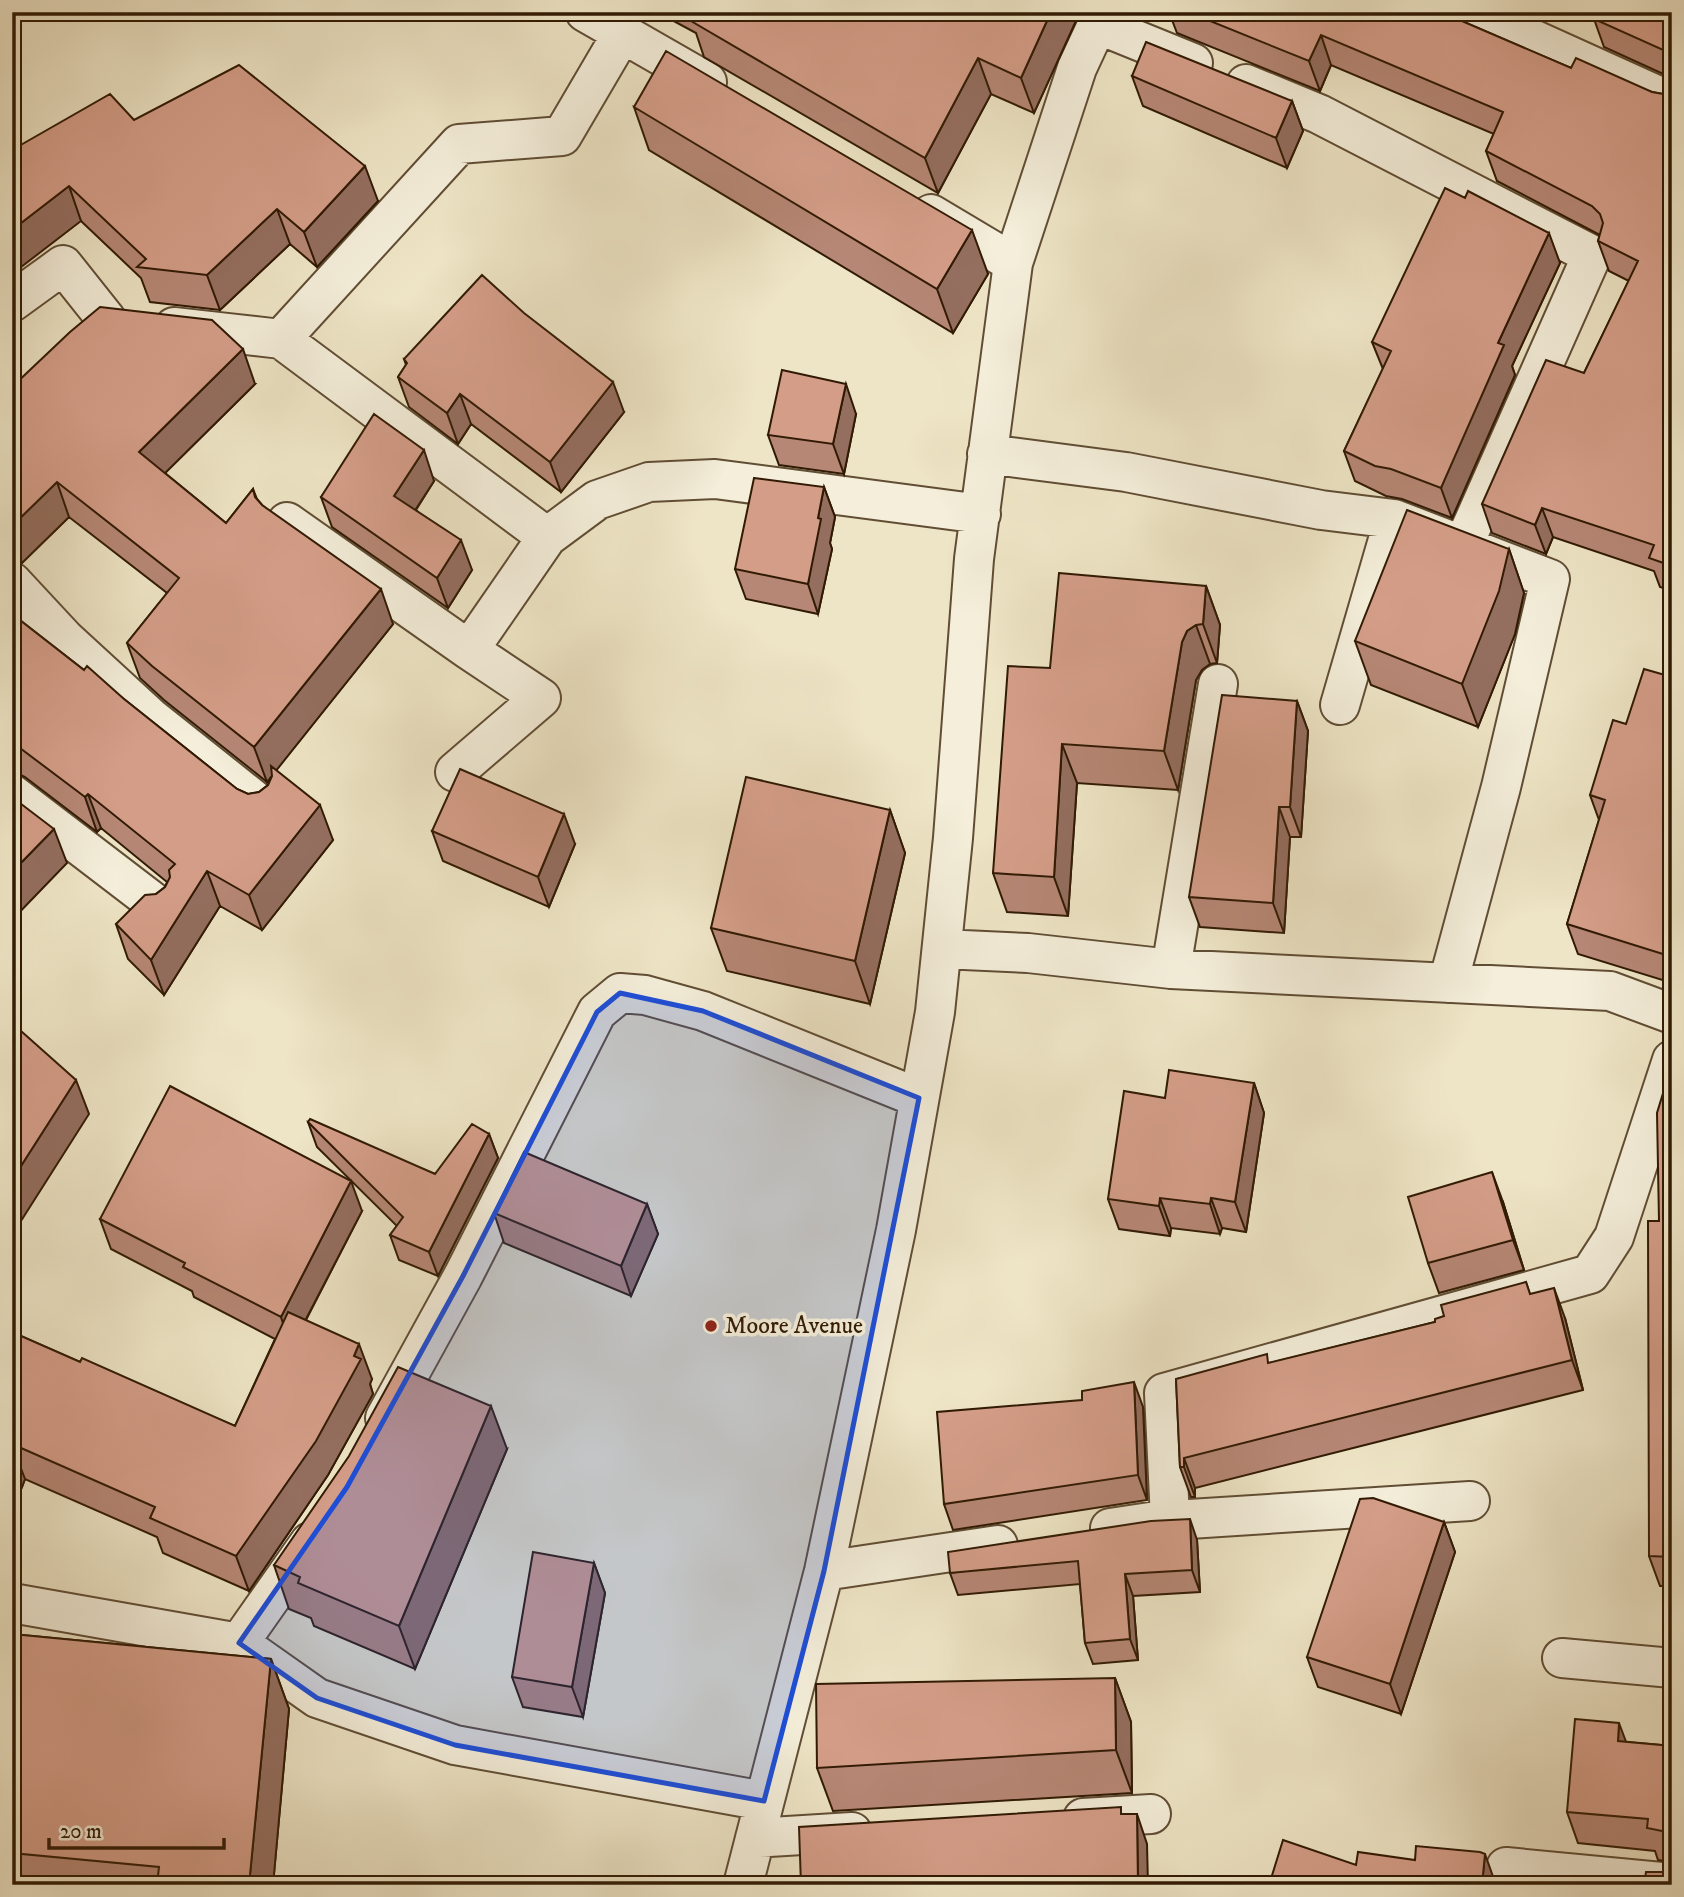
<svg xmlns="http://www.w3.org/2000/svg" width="1684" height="1897" viewBox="0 0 1684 1897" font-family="'IM FELL DW Pica',serif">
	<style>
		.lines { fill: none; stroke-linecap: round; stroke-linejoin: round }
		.minor-casing { stroke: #604d34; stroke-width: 42 }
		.minor { stroke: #f4eeda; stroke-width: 38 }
		.wall { fill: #b68775; stroke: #311a04; stroke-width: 2 }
		.shaded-wall { fill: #946e5f; stroke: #311a04; stroke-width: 2 }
		.building { fill: #d49d88; stroke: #311a04; stroke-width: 2 }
		.marked { fill: #1d4ed8; fill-opacity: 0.2; stroke: #1d4ed8; stroke-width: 5; stroke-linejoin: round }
		.poi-dot { fill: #8f2418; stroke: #f4eeda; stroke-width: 2.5 }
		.labels { text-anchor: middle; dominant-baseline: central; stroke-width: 7; stroke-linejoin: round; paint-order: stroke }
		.poi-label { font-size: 24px; fill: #311a04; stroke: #f4eeda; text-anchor: start }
	</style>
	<rect width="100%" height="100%" fill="#eee5c6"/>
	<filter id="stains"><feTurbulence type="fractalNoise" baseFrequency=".00286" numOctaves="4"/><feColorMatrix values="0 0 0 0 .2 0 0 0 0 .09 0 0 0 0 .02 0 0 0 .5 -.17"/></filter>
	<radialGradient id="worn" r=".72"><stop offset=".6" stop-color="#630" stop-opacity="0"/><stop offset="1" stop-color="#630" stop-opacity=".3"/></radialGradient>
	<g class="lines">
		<defs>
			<path id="minor" d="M585,12L707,82
				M1473,12L1672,102
				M1097,24L1193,63
				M1246,84L1319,114L1592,255L1463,546
				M931,214L1013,263
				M12,302L63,265L106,319
				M174,327L281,339L547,537
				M281,339L459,144L562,136L623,32
				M987,454L1126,472L1321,510L1394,519L1550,579L1501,787L1448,983
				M287,522L469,650
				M12,582L65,639L150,717L263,807
				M1340,705L1394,519
				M455,772L541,698L469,650L547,537L597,500L649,482L715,479L981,514
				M12,794L161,908
				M942,949L1028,953L1171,969L1610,991L1672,1014
				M1171,969L1218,684
				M385,1418L463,1276L597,1012L620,993L645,995L703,1011L919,1098
				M1158,1521L1470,1501
				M1110,1528L1170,1519L1164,1393L1590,1274L1614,1237L1672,1060
				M824,1571L998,1545
				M12,1603L239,1643L317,1698L455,1745L764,1801
				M239,1643L310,1542
				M1562,1658L1672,1668
				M1083,1818L1151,1814
				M755,1838L852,1832
				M1506,1867L1672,1883
				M743,1885L824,1571L896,1230L935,1012L953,838L974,559L1013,263L1077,68L1103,12"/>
		</defs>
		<use href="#minor" class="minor-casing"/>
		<use href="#minor" class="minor"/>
	</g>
	<path class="wall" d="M657,12H1080L1034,113L991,94L938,193L704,57L696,33Z
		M1169,12H1441L1571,68L1652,92L1663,94L1672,91V591L1660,587L1654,571L1553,537L1546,554L1492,533L1482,504L1584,373L1629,281L1609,271L1598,241L1600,235L1497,181L1486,151L1494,134L1331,65L1320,91L1177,33Z
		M1672,12V78L1604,47L1594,19Z
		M1132,76L1292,101L1303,131L1287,168L1143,106Z
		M634,107L988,274L953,333L649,150Z
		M134,120L378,201L317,267L290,244L220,310L150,302L141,278L81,221L12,150Z
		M1560,263L1512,366L1515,375L1452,518L1402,499L1386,496L1355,481L1344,451L1383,369L1372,342Z
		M404,359L624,412L561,492L471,424L458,444L409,407L398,377L406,365Z
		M255,384L165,473L226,523L253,489L257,499L262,505L393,624L276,770L333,840L262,930L220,906L164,995L128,959L116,924L165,887L167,882L101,828L97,832L25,777L15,772L12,773V599L20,620L84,670L124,699L237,789L248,794L259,792L268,785L272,775L267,782L164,700L140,678L127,643L167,593L69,517L22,563L12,561V387Z
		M856,414L844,474L779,465L768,435Z
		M434,481L416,510L472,570L448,608L332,527L321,497Z
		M824,487L835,517L830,543L832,549L818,614L746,599L735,569Z
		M1509,549L1524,593L1515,634L1478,727L1371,685L1355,641Z
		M1206,586L1220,625L1217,663L1210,664L1202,670L1196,680L1178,790L1077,783L1068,916L1007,912L993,873L1050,668Z
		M1672,677V983L1578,954L1567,924L1599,820L1590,795L1626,724Z
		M1297,701L1308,731L1301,837H1290L1284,933L1200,927L1189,897Z
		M890,810L905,853L870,1004L727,971L711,928Z
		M432,831L575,844L549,907L443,861Z
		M1254,1083L1264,1113L1246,1232L1222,1228L1220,1234L1171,1228L1170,1236L1119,1229L1108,1199L1165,1098Z
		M1672,1090V1586H1660L1649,1556L1659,1221Z
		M308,1122L435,1174L489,1134L498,1158L438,1276L399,1260L390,1235L397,1226L317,1147Z
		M1503,1202L1524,1270L1439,1293L1428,1263Z
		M647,1204L658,1234L631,1296L504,1243L494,1213Z
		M362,1211L306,1320L372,1379L370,1384L373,1394L328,1475L249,1591L163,1553L157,1537L25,1479L22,1487L12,1482V1332L80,1362L235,1426L275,1339L194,1297L192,1291L111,1249L100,1219Z
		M1526,1282L1530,1294L1565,1318L1583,1390L1195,1488V1497H1191L1180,1467L1176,1379L1270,1363L1435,1322L1444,1316Z
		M1082,1400L1143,1407L1147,1500L953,1530L944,1504Z
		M507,1449L415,1669L314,1626L311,1618L289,1609L274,1565Z
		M1444,1522L1455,1552L1401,1714L1318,1687L1307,1657Z
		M1197,1540L1200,1592L1133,1596L1138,1660L1093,1664L1085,1643L1080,1584L958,1595L950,1573Z
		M594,1563L605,1593L583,1717L523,1707L512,1677Z
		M12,1634L271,1659L289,1709L273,1885H12Z
		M1115,1678L1131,1722L1132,1793L833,1811L817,1768Z
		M1626,1742L1672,1746V1862L1658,1860L1655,1851L1578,1843L1567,1812Z"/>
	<path class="shaded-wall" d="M1051,12H1080L1034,113L1021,78Z
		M1321,35L1331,65L1320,91L1309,61Z
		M978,58L991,94L938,193L925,158Z
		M1292,101L1303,131L1287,168L1276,138Z
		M365,166L378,201L317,267L304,232Z
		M69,186L81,221L12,274V230Z
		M277,209L290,244L220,310L207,275Z
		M972,230L988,274L953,333L937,289Z
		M1549,233L1560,263L1512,366L1515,375L1452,518L1441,488L1498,343Z
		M243,349L255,384L151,487L139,452Z
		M613,382L624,412L561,492L550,462Z
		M846,384L856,414L844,474L833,444Z
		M460,394L471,424L458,444L447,413Z
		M424,450L434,481L405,526L394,496Z
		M57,482L69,517L22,563L12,536V526Z
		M824,487L835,517L830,543L832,549L818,614L808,584L818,518Z
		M1542,508L1553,537L1546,554L1535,525Z
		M461,540L472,570L448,608L437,578Z
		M1509,549L1524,593L1515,634L1478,727L1462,684Z
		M1206,586L1220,625L1217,663L1203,624Z
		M381,589L393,624L267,782L254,747Z
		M12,599L21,624L12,635Z
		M1196,625L1210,664L1202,670L1196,680L1178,790L1164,751L1182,642L1187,631Z
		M1297,701L1308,731L1301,837L1290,807Z
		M1062,744L1077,783L1068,916L1054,877Z
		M88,794L101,828L97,832L85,797Z
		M320,805L333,840L262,930L249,895Z
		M1279,807L1290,837L1284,933L1273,903Z
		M890,810L905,853L870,1004L855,961Z
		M564,814L575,844L549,907L538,877Z
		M54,829L67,863L12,920V872Z
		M207,871L220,906L164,995L151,960Z
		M1672,936V970L1666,955Z
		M76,1080L89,1114L12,1235V1180Z
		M1254,1083L1264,1113L1246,1232L1235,1202Z
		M489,1134L498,1158L438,1276L429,1252Z
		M1492,1172L1503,1202L1524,1270L1513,1240Z
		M351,1181L362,1211L291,1348L281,1317Z
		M1160,1198L1171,1228L1170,1236L1159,1206Z
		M1211,1198L1222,1228L1220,1234L1210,1204Z
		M647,1204L658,1234L631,1296L621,1266Z
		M1554,1288L1565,1318L1583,1390L1572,1360Z
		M359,1344L372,1379L370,1384L373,1394L328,1475L249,1591L236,1556L354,1356Z
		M1134,1382L1143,1407L1147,1500L1138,1475Z
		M491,1406L507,1449L415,1669L399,1626Z
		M12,1445L25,1479L22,1487L12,1461Z
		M1184,1458L1195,1488V1497L1184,1467Z
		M1190,1519L1197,1540L1200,1592L1192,1570Z
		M1444,1522L1455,1552L1401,1714L1390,1684Z
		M594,1563L605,1593L583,1717L572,1687Z
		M1125,1574L1133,1596L1138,1660L1130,1639Z
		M271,1659L289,1709L273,1885H249Z
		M1115,1678L1131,1722L1132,1793L1116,1750Z
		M1619,1723L1631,1755L1618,1741Z
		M1137,1814L1147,1844L1148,1885H1138Z
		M1485,1854L1496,1885H1482Z"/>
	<path class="building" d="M697,12H1051L1021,78L978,58L925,158L691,21Z
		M1188,12H1441L1571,68L1576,58L1652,92L1663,94L1672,91V566L1649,558L1654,545L1542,508L1535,525L1482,504L1546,360L1584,373L1638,261L1598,241L1603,223L1600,214L1592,206L1486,151L1503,112L1321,35L1309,61Z
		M1596,12H1672V54L1594,19Z
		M1146,42L1292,101L1276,138L1132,76Z
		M666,51L972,230L937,289L634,107Z
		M239,65L365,166L304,232L277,209L207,275L137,267L146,259L69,186L12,230V150L110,94L134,120Z
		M1445,188L1465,198L1468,191L1549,233L1498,343L1504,345L1441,488L1391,469L1375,466L1344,451L1391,351L1372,342Z
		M482,275L524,313L613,382L550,462L460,394L447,413L398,377L407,363L404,359Z
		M100,307L212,320L243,349L139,452L226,523L253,489L255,497L262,505L381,589L254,747L152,666L127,643L179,578L57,482L12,526V387L70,332Z
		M782,370L846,384L833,444L768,435Z
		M374,414L424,450L394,496L461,540L437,578L321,497Z
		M754,478L824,487L818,518L821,519L808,584L735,569Z
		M1407,510L1509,549L1499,591L1462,684L1355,641Z
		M1059,573L1206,586L1203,624L1196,625L1187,631L1182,642L1164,751L1062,744L1054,877L993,873L1008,666L1050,668Z
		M12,614L84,670L87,666L124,699L237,789L248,794L259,792L268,785L272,776L271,766L320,805L249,895L207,871L151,960L116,924L145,895L156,894L165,887L170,877L169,870L175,864L88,794L85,797L12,742Z
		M1644,669L1672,677V936L1666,955L1567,924L1605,800L1590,795L1613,720L1626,724Z
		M1222,695L1297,701L1290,807H1279L1273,903L1189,897Z
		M460,769L564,814L538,877L432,831Z
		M746,777L890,810L855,961L711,928Z
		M12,797L54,829L12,872Z
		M12,1023L76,1080L12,1180Z
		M1169,1070L1254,1083L1235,1202L1211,1198L1210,1204L1160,1198L1159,1206L1108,1199L1124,1091L1165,1098Z
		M170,1086L351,1181L281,1317L183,1267L185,1263L100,1219Z
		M1664,1090H1672V1557L1649,1556L1648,1221H1659L1657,1113Z
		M310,1119L435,1174L472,1124L489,1134L429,1252L390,1235L403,1217L308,1122Z
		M524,1152L647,1204L621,1266L494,1213Z
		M1492,1172L1513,1240L1428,1263L1408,1197Z
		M1526,1282L1530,1294L1554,1288L1572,1360L1184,1458V1467H1180L1176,1379L1267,1354L1268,1363L1435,1322V1319L1444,1316L1441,1305Z
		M288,1312L359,1344L354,1356L361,1359L316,1441L236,1556L150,1518L155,1507L12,1444V1332L80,1362L82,1358L235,1426Z
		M398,1367L491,1406L399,1626L298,1583L300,1577L274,1565L349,1456Z
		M1134,1382L1138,1475L944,1504L937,1412L1082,1400V1391Z
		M1373,1498L1444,1522L1390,1684L1307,1657L1360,1499Z
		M1190,1519L1192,1570L1125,1574L1130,1639L1085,1643L1078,1561L950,1573L948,1552L1151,1521Z
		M533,1552L594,1563L572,1687L512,1677Z
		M12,1634L271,1659L249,1885H157L159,1867L12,1853Z
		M1115,1678L1116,1750L817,1768L816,1684Z
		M1575,1719L1619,1723L1618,1741L1672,1746V1833L1647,1828L1648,1819L1567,1812Z
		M1121,1807V1814H1137L1138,1885H801L799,1827Z
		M1283,1840L1356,1865L1358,1852L1415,1860L1416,1846L1480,1852L1485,1854L1482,1885H1269Z
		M1672,1869V1885H1644L1646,1872H1669Z"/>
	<path class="marked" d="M620,993L703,1011L919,1098L824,1571L764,1801L455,1745L317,1698L239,1643L347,1487L463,1276L597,1012Z"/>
	<circle class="poi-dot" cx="711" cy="1326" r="7"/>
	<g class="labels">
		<g class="poi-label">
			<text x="725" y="1326">Moore Avenue</text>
		</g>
	</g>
	<rect width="1684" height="1897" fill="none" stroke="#eee5c6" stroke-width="42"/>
	<rect x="14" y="14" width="1656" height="1869" fill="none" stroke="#311a04" stroke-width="3.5"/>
	<rect x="21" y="21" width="1642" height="1855" fill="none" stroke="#311a04" stroke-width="2"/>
	<path d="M49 1838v10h175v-10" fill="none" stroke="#311a04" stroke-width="3.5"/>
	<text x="60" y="1838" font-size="21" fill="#311a04" stroke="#f4eeda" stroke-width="5" paint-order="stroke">20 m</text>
	<rect width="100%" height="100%" filter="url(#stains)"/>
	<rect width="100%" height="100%" fill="url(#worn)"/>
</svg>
